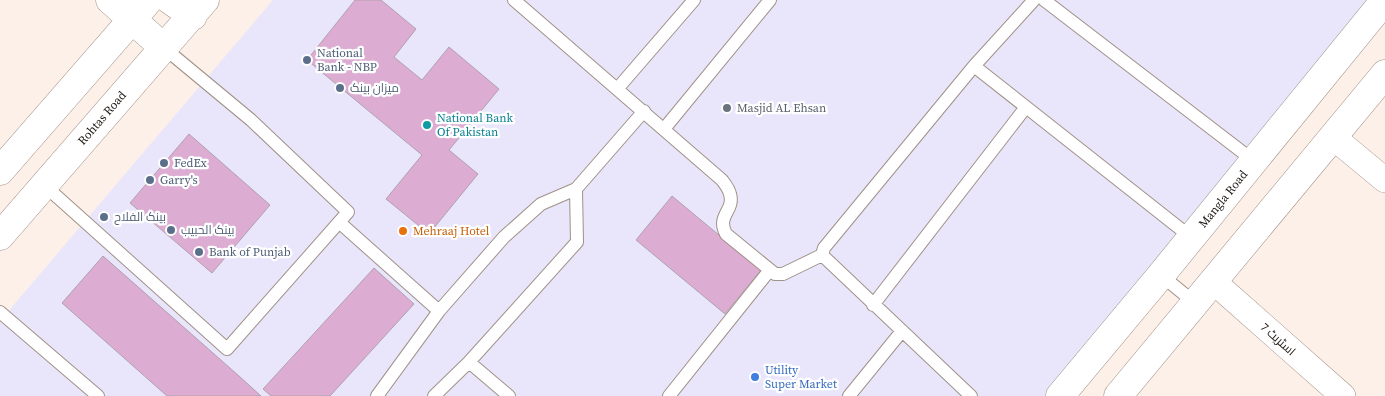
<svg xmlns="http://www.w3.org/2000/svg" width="1385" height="396" viewBox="0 0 1385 396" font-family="'Source Serif 4',Cairo,serif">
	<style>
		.commercial { fill: #e9e6fc }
		.building { fill: #ddacd2; stroke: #b0a1ac }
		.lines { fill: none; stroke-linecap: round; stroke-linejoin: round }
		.lane-casing { stroke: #a09187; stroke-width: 14 }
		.street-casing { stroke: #a09187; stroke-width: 26 }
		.secondary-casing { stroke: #a09187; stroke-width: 29 }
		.lane { stroke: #fff; stroke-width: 12 }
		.street { stroke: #fff; stroke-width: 25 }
		.secondary { stroke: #fff; stroke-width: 28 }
		.service-dot { fill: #5c6f8a; stroke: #fff; stroke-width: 2 }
		.worship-dot { fill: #6b7280; stroke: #fff; stroke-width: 2 }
		.culture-dot { fill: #0f9aa8; stroke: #fff; stroke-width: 2 }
		.food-dot { fill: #e8710a; stroke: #fff; stroke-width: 2 }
		.shop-dot { fill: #3f7fe0; stroke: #fff; stroke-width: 2 }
		.labels { text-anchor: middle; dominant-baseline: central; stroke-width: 4.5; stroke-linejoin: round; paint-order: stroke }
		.service-label { font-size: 12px; fill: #4e5e75; stroke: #fff; text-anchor: start }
		.worship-label { font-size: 12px; fill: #5b616d; stroke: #fff; text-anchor: start }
		.street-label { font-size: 12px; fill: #1c1713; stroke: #fff }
		.culture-label { font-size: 12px; fill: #0d838f; stroke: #fff; text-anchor: start }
		.food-label { font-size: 12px; fill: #c56008; stroke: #fff; text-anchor: start }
		.shop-label { font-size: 12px; fill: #366cbe; stroke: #fff; text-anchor: start }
	</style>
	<rect width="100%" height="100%" fill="#fdf0e8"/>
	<path class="commercial" d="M273,0H1385L1056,396H0V321Z"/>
	<path class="building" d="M355,0H381L416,29L394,57L422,80L449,47L499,89L449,150L478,174L429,234L386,199L422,155L307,60Z
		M189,134L270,205L212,273L130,203Z
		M672,196L761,270L725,314L636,240Z
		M103,256L239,376L261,396H167L62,303Z
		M374,268L414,304L330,396H271L263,389Z"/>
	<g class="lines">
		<defs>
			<path id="lane" d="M514,0L722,180C725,184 729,189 730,194C735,211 716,215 726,234L775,274H783L822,255L824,248L974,66L1034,0
				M1044,0L1254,161
				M974,66L1192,238
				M618,88L694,0
				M664,129L770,0
				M44,185L227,349L348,212L251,120L163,47
				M339,222L439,311
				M822,255L971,396
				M1161,275L1195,303
				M873,305L1026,107
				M0,312L98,396
				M469,362L509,396
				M377,396L439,311L504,237L541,204L576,189L644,111
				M434,396L469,362L577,242L576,189
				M669,396L769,271
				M849,396L902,331"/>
			<path id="street" d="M1333,137L1385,180
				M1214,282L1343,396"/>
			<path id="secondary" d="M110,0L163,47
				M170,0L193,16
				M0,171L149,0
				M0,236L205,0
				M1060,396L1161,275L1385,0
				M1118,396L1385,74"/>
		</defs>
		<use href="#lane" class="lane-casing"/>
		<use href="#street" class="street-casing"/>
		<use href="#secondary" class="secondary-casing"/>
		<use href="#lane" class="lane"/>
		<use href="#street" class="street"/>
		<use href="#secondary" class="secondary"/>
	</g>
	<g class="service-dot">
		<circle cx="307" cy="60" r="5"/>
		<circle cx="340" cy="88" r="5"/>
		<circle cx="164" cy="163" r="5"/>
		<circle cx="150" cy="180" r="5"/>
		<circle cx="104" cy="217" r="5"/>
		<circle cx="171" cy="230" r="5"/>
		<circle cx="199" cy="252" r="5"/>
	</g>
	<circle class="worship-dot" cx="727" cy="108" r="5"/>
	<circle class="culture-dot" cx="427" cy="125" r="5"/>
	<circle class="food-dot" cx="403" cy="231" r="5"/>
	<circle class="shop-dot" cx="755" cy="377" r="5"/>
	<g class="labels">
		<g class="service-label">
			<text x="317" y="53">National<tspan x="317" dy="14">Bank - NBP</tspan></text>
			<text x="350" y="88">میزان بینک</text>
			<text x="174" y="163">FedEx</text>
			<text x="160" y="180">Garry's</text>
			<text x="114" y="217">بینک الفلاح</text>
			<text x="181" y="230">بينک الحبيب</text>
			<text x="209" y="252">Bank of Punjab</text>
		</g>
		<g class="worship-label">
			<text x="737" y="108">Masjid AL Ehsan</text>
		</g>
		<g class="street-label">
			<text transform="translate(102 118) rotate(-49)">Rohtas Road</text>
			<text transform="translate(1223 199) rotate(-51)">Mangla Road</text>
			<text transform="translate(1278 339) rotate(42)">اسٹریٹ 7</text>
		</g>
		<g class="culture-label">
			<text x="437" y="118">National Bank<tspan x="437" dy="14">Of Pakistan</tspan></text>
		</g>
		<g class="food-label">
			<text x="413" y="231">Mehraaj Hotel</text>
		</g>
		<g class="shop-label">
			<text x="765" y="370">Utility<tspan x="765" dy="14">Super Market</tspan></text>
		</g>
	</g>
</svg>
